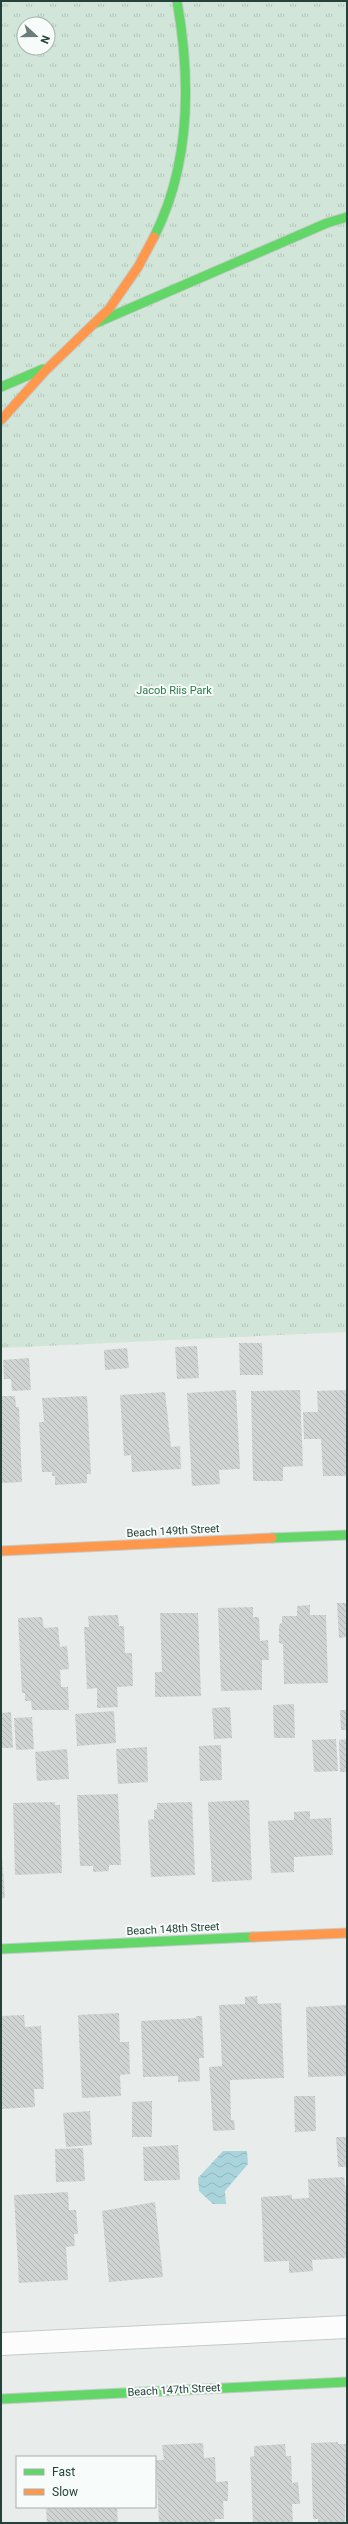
<svg xmlns="http://www.w3.org/2000/svg" width="348" height="2524" viewBox="0 0 348 2524" font-family="Roboto,sans-serif">
	<style>
		.park { fill: url(#park-tufts); fill-rule: evenodd }
		.water { fill: url(#water-waves) }
		.building { fill: url(#building-back-hatch) }
		.lines { fill: none; stroke-linecap: round; stroke-linejoin: round }
		.street-casing { stroke: #c5cac8; stroke-width: 24 }
		.fast-casing { stroke: #c3cbc8; stroke-width: 11 }
		.slow-casing { stroke: #c3cbc8; stroke-width: 11 }
		.street { stroke: #fcfcfc; stroke-width: 22 }
		.fast { stroke: #63d668; stroke-width: 9 }
		.slow { stroke: #ff974d; stroke-width: 9 }
		.labels { text-anchor: middle; dominant-baseline: central; stroke-width: 4; stroke-linejoin: round; paint-order: stroke }
		.park-label { font-size: 11px; fill: #2d7a4b; stroke: #f7fbf9 }
		.street-label { font-size: 11px; fill: #24423a; stroke: #f7fbf9 }
	</style>
	<defs>
		<pattern id="park-tufts" width="24" height="20" patternUnits="userSpaceOnUse"><rect width="24" height="20" fill="#d1e6d8"/><path d="M3 7l-1-3M5 7V3M7 7l1-3M15 17l-1-3M17 17v-4M19 17l1-3" fill="none" stroke="#b3c6ba"/></pattern>
		<pattern id="water-waves" width="16" height="10" patternUnits="userSpaceOnUse"><rect width="16" height="10" fill="#a9d4db"/><path d="M0 5q4-4 8 0t8 0" fill="none" stroke="#91b7bd"/></pattern>
		<pattern id="building-back-hatch" width="6" height="6" patternUnits="userSpaceOnUse"><rect width="6" height="6" fill="#cfd4d2"/><path d="M-1 5l2 2M0 0l6 6M5-1l2 2" fill="none" stroke="#b2b7b5"/></pattern>
	</defs>
	<rect width="100%" height="100%" fill="#e8edeb"/>
	<path class="park" d="M1,1H347V1332L1,1348ZM24,24H48V48H24Z"/>
	<path class="water" d="M223,2151H247L248,2164L225,2191L226,2204H213L199,2191L198,2178Z"/>
	<path class="building" d="M239,1343H262L263,1375H240Z
		M197,1346L199,1378L177,1379L175,1347Z
		M127,1348L129,1368L105,1370L104,1350Z
		M29,1358L31,1390L12,1391L11,1379H4L3,1360Z
		M236,1390L240,1469L219,1470L220,1484L192,1486L187,1393Z
		M300,1390L303,1466L283,1467V1481H253L251,1391Z
		M347,1390V1476H323L321,1439H304L303,1412H318L317,1391Z
		M165,1392L171,1447L180,1446L181,1469L132,1472L131,1455L124,1456L120,1395Z
		M1,1396H15L16,1407H19L22,1482L1,1483Z
		M87,1396L91,1474H87V1483L55,1485V1476H52V1472H42L39,1422H44L42,1398Z
		M337,1603H347V1637L339,1638Z
		M310,1605V1615H326L328,1683L284,1684L283,1644L279,1643V1625L282,1622V1616H297V1606Z
		M253,1607V1617H259L260,1641L268,1640L269,1660H262V1690L221,1691L218,1608Z
		M160,1613H198L201,1696L155,1697V1672H162Z
		M118,1615L119,1626H124L125,1653H132L133,1686L117,1687L118,1707L97,1708V1688L87,1689L84,1627H89L88,1616Z
		M42,1617L44,1628L58,1627L60,1647L67,1646L69,1669L60,1670L61,1687H68L69,1710H32L31,1701H25V1693H22L18,1618Z
		M294,1704L295,1738H274L273,1705Z
		M230,1707L232,1738L214,1739L212,1708Z
		M340,1710H347V1730H341Z
		M114,1711L116,1743L77,1746L75,1714Z
		M11,1712L13,1748H1V1713Z
		M32,1717L34,1749L16,1750L14,1718Z
		M336,1739L338,1771L314,1772L312,1740Z
		M347,1739V1772H340L339,1740Z
		M221,1745L222,1780L200,1781L199,1746Z
		M147,1747L148,1782L118,1784L116,1749Z
		M67,1749L69,1779L37,1781L35,1752Z
		M118,1794L121,1865H109V1871L93,1872V1866H80L77,1795Z
		M249,1800L252,1880L212,1882L208,1802Z
		M55,1802V1805H60L62,1873L15,1875L13,1803Z
		M192,1802L195,1875L151,1877L148,1820L154,1819V1810L157,1809V1803Z
		M310,1811V1819L331,1818L333,1855L294,1857V1872L271,1873L268,1821L294,1820V1812Z
		M1,1842L5,1898H1Z
		M257,1996L258,2004L281,2003L284,2078L230,2080L231,2120H234L235,2130L213,2131L209,2067L222,2066L219,2005L245,2004V1997Z
		M347,2005V2076L308,2077L306,2007Z
		M119,2013L120,2042H129L130,2074L120,2075L121,2096L82,2098L78,2015Z
		M24,2015L25,2027L41,2026L44,2089H34L35,2107L1,2109V2016Z
		M196,2016H202L204,2058H199L200,2081L178,2082V2076L143,2077L141,2021L196,2018Z
		M294,2096H315L316,2131L295,2132Z
		M152,2101V2137H132V2102Z
		M90,2111L92,2145L66,2147L63,2113Z
		M336,2137H347V2167H338Z
		M178,2145L180,2180L144,2181L143,2147Z
		M83,2148L85,2181L56,2182L55,2149Z
		M344,2177L347,2200V2258L312,2260L313,2271L289,2273V2261L264,2262L261,2197L292,2195V2199L309,2198L308,2179Z
		M68,2192L69,2210H76L78,2234H74L75,2246L66,2247L68,2280L19,2283L14,2195Z
		M155,2202L163,2277L109,2282L102,2211Z
		M338,2442V2444H347L345,2523H318V2519H313L311,2443Z
		M203,2443L204,2458L215,2457L216,2482L228,2481V2501H223L224,2519H215V2523H159L156,2460H164L162,2445Z
		M285,2444L286,2456H291L292,2483L298,2482L300,2504H292L293,2523H253L250,2457L254,2456V2446Z
		M46,2507H117L118,2523H47Z"/>
	<g class="lines">
		<defs>
			<path id="street" d="M1,2344L347,2327"/>
			<path id="fast" d="M154,237C191,164 191,80 177,1
				M96,323L327,223L347,217
				M1,387L43,369
				M272,1538L347,1535
				M1,1949L253,1937
				M1,2399L347,2382"/>
			<path id="slow" d="M1,420L45,371L109,309L138,267L154,237
				M1,1551L272,1538
				M253,1937L347,1933"/>
		</defs>
		<use href="#street" class="street-casing"/>
		<use href="#fast" class="fast-casing"/>
		<use href="#slow" class="slow-casing"/>
		<use href="#street" class="street"/>
		<use href="#fast" class="fast"/>
		<use href="#slow" class="slow"/>
	</g>
	<g class="labels">
		<g class="park-label">
			<text x="174" y="690">Jacob Riis Park</text>
		</g>
		<g class="street-label">
			<text transform="translate(173 1531) rotate(-3)">Beach 149th Street</text>
			<text transform="translate(173 1929) rotate(-3)">Beach 148th Street</text>
			<text transform="translate(174 2390) rotate(-3)">Beach 147th Street</text>
		</g>
	</g>
	<rect width="348" height="2524" fill="none" stroke="#24423a" stroke-width="4"/>
	<rect x="16" y="2456" width="140" height="52" fill="#f7fbf9" stroke="#a3b1ad"/>
	<rect x="24" y="2469" width="20" height="6" fill="#63d668" stroke="#a3b1ad"/>
	<text x="52" y="2476" font-size="12" fill="#24423a">Fast</text>
	<rect x="24" y="2489" width="20" height="6" fill="#ff974d" stroke="#a3b1ad"/>
	<text x="52" y="2496" font-size="12" fill="#24423a">Slow</text>
	<g transform="translate(36 36) rotate(111)"><circle r="19" fill="#f7fbf9" stroke="#a3b1ad"/>
	<path d="M0-3L7 15L0 10L-7 15Z" fill="#697e78"/>
	<text y="-6" font-size="11" font-weight="bold" text-anchor="middle" fill="#24423a">N</text>
	</g>
</svg>
